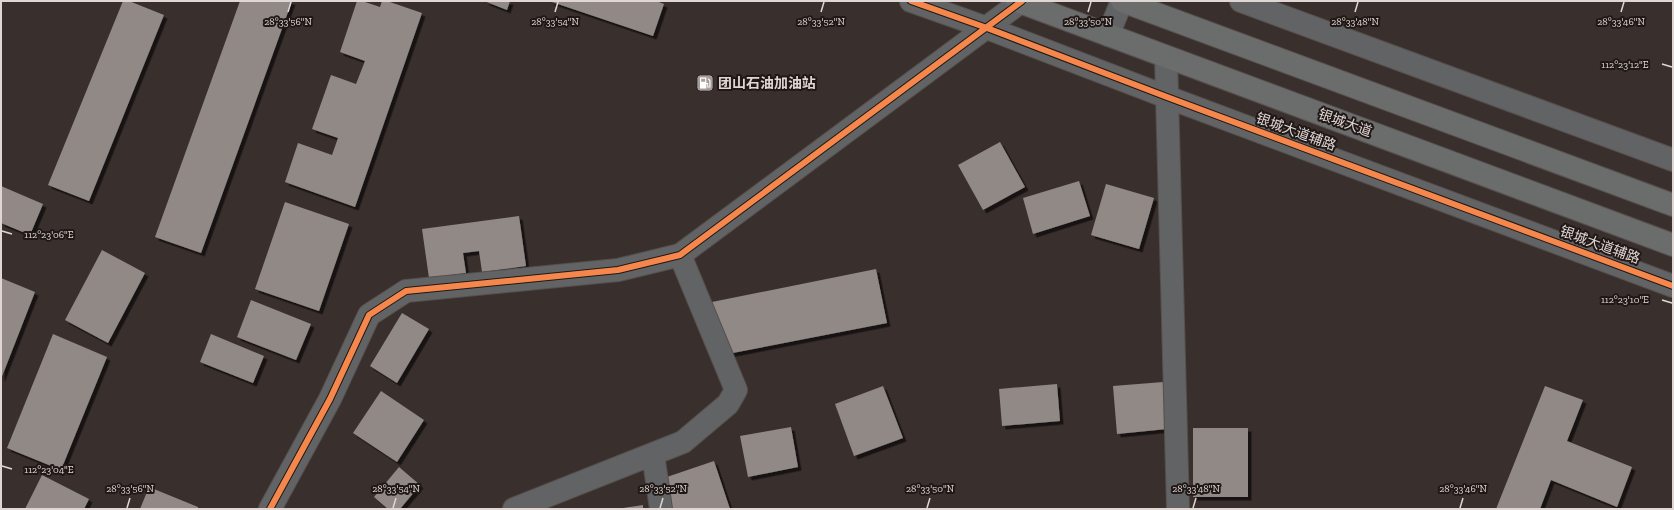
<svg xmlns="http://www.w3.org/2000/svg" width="1674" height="510" viewBox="0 0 1674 510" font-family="'Zilla Slab','Noto Sans SC',serif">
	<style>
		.building { fill: #908986; filter: url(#shadow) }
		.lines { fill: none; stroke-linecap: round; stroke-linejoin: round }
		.minor-casing { stroke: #564f4d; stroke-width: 24 }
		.tertiary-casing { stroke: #564f4d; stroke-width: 24 }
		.primary-casing { stroke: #564f4d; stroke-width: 24 }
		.minor { stroke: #626364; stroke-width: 22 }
		.tertiary { stroke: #626364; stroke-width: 22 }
		.primary { stroke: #6b6c6c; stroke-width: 22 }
		.cycleway-casing { stroke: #1f1816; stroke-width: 8 }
		.cycleway { stroke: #f5874c; stroke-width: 6 }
		.ticks { fill: none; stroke: #e0d6d3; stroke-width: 1.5 }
		.labels { text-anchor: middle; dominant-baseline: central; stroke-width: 4; stroke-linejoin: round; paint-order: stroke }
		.poi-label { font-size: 14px; font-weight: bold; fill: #e0d6d3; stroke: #1f1816; text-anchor: start }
		.street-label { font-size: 14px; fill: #e0d6d3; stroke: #1f1816 }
		.ticks-label { font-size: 10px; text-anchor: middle; fill: #e0d6d3; stroke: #1f1816; stroke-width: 4; stroke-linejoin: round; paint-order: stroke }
	</style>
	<defs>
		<filter id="shadow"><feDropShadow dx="3.5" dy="3.5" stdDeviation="0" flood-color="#0009"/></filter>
	</defs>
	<rect width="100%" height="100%" fill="#39302e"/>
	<path class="building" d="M123,1H129L164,15L89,201L48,185Z
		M240,1H292L201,253L155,237Z
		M357,1H362L380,7L382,1H387L422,13L355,207L285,182L298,143L332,155L338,138L312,129L331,75L356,84L365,61L340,52Z
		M484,1H510L507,10Z
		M549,1H656L664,4L653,36Z
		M1000,142L1025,187L983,210L958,165Z
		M1079,181L1090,216L1033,234L1023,198Z
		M1106,184L1154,198L1139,249L1091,235Z
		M1,186L43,204L30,235L1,223Z
		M285,202L349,224L319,311L255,289Z
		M519,216L526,266L482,272L479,251L463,253L466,273L429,278L422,229Z
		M102,250L145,273L108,343L65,320Z
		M876,269L887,323L717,356L707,303Z
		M1,278L35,292L1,379Z
		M251,300L311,324L296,360L237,337Z
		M402,313L429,329L397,383L370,366Z
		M53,334L107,357L61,470L7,448Z
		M211,334L264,356L253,383L200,362Z
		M1163,382L1167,429L1117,434L1113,386Z
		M1057,384L1060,421L1002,426L999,389Z
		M883,386L903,438L854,456L835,404Z
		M1545,386L1583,400L1567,441L1632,467L1617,507L1551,480L1540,509H1496Z
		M381,391L424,420L397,462L353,433Z
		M791,427L798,467L748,477L740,436Z
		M1193,428H1248V497H1193Z
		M714,461L730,509H671L661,479Z
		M399,467L420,485L400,509H388L374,497Z
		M42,475L89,499L84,509H25Z
		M149,487L198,507V509H140Z
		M643,505V509H623V508Z"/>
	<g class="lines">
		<defs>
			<path id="minor" d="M1166,57L1178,509
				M653,454L661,509
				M270,509L330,399L369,315L406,291L618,270L680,255L1022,1
				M514,509L683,442L728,404L736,390L680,255"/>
			<path id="tertiary" d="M911,1L987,28L1167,97L1673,286
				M1241,1L1673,160
				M1108,35L1122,1"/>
			<path id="primary" d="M1017,1L1673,245
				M1122,1L1673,205"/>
		</defs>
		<use href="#minor" class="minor-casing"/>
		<use href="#tertiary" class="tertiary-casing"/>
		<use href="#primary" class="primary-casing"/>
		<use href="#minor" class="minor"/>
		<use href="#tertiary" class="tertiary"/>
		<use href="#primary" class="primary"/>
		<defs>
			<path id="cycleway" d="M911,1L987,28L1167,97L1673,286
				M270,509L330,399L369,315L406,291L618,270L680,255L1022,1"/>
		</defs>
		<use href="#cycleway" class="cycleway-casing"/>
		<use href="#cycleway" class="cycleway"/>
	</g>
	<path class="ticks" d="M288,12L291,2M555,12L558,2M821,12L824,2M1088,12L1091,2M1355,12L1358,2M1621,12L1624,2M1662,64L1672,67M2,231L12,234M1662,300L1672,303M2,466L12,469M127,508L130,498M393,508L396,498M660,508L663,498M927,508L930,498M1193,508L1196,498M1460,508L1463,498"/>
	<defs>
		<symbol id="fuel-square" viewBox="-11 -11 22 22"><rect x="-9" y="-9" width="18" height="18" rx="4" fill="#a69c99" stroke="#1f1816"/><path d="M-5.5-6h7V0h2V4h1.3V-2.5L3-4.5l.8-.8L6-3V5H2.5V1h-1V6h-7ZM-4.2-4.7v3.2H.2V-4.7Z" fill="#fff"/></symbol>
	</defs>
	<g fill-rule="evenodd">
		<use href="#fuel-square" x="695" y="73" width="20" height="20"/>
	</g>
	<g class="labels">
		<g class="poi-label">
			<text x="718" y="83">团山石油加油站</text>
		</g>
		<g class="street-label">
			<text transform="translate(1345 123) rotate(20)">银城大道</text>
			<text transform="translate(1296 132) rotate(20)">银城大道辅路</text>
			<text transform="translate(1600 245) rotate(20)">银城大道辅路</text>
		</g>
	</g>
	<g class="ticks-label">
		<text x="288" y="25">28°33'56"N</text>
		<text x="555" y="25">28°33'54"N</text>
		<text x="821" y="25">28°33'52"N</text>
		<text x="1088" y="25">28°33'50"N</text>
		<text x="1355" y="25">28°33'48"N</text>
		<text x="1621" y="25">28°33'46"N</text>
		<text x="1625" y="68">112°23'12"E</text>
		<text x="49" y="238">112°23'06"E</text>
		<text x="1625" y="303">112°23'10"E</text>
		<text x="49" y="473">112°23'04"E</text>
		<text x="130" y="492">28°33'56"N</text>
		<text x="396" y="492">28°33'54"N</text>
		<text x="663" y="492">28°33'52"N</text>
		<text x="930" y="492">28°33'50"N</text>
		<text x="1196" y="492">28°33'48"N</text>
		<text x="1463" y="492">28°33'46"N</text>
	</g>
	<rect width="1674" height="510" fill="none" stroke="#e0d6d3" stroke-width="4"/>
</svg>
